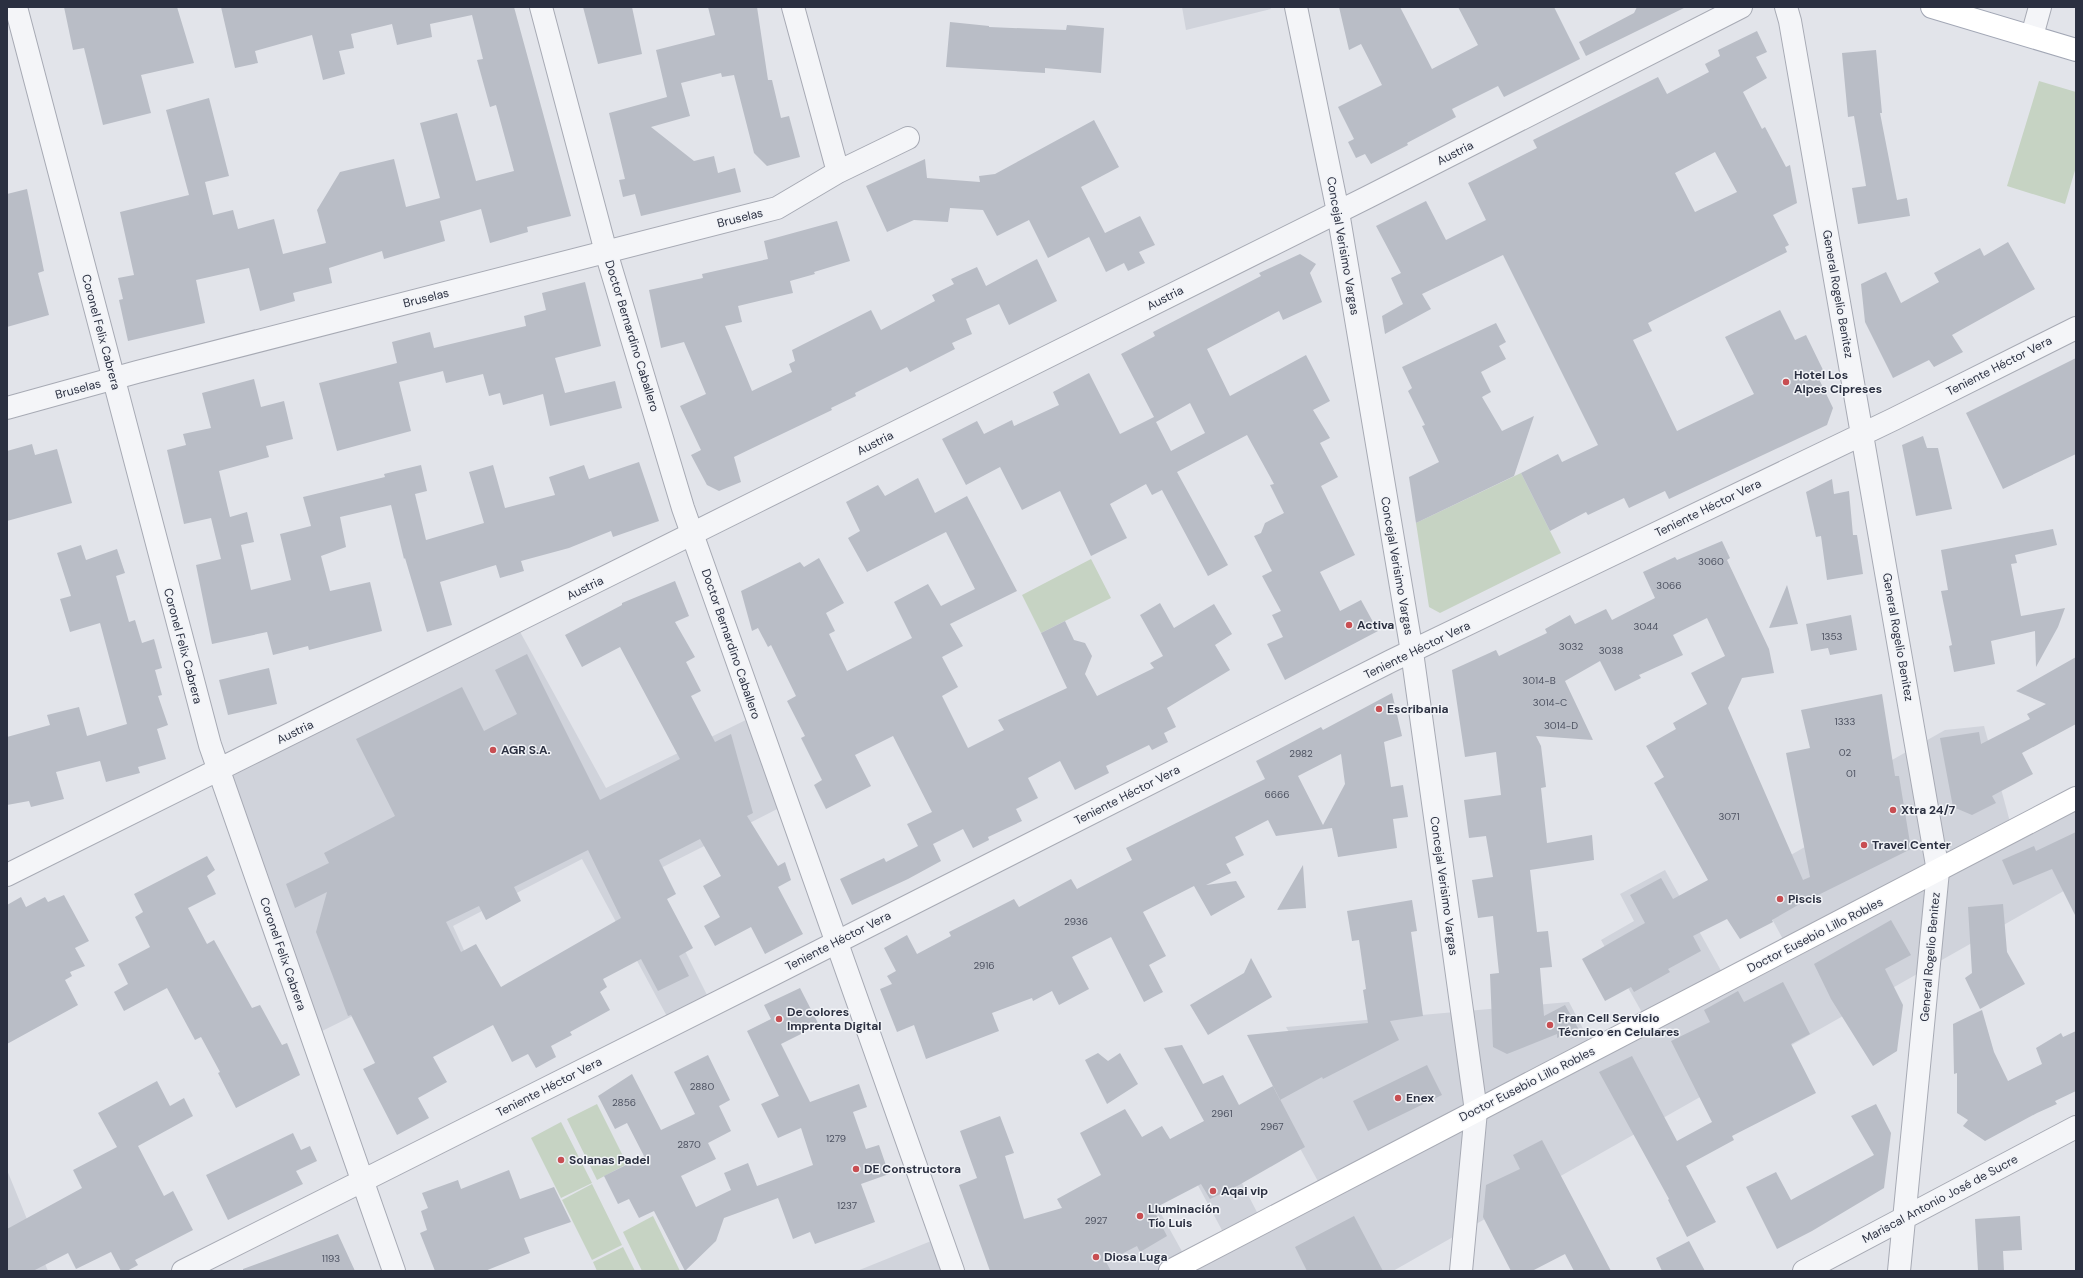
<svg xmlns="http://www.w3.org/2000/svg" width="2083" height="1278" viewBox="0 0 2083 1278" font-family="'DM Sans',sans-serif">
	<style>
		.built { fill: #d0d3db }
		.green { fill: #c6d3c3 }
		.building { fill: #b9bdc6; fill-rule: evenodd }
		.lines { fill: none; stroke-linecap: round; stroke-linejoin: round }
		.minor-casing { stroke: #a7aab4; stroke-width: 24 }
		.tertiary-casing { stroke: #a7aab4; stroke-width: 24 }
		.secondary-casing { stroke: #a7aab4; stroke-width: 24 }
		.primary-casing { stroke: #a2a7b5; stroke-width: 24 }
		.minor { stroke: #f4f5f8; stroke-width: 22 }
		.tertiary { stroke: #f4f5f8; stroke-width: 22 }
		.secondary { stroke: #fff; stroke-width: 22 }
		.primary { stroke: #fff; stroke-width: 22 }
		.poi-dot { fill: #c84e52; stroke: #f1f3f7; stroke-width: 1.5 }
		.labels { text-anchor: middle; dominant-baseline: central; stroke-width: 3; stroke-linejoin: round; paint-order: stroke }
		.number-label { font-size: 10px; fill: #4e5362 }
		.street-label { font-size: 12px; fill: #2b3041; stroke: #f1f3f7 }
		.poi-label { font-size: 12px; font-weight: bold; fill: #2b3041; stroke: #f1f3f7; text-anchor: start }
	</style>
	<rect width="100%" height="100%" fill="#e2e4ea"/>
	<path class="built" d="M1182,7H1270L1271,9L1186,30Z
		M519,630L606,788L750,718L781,807L647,875L709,999L669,1020L582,859L453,926L468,959L318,1033L227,774Z
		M1984,726L2010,822L2076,788V884L1393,1271H1020L1140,1176L1184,1255L1224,1234L1193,1176L1230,1160L1260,1218L1320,1185L1272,1097L1313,1075L1286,1027L1569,1002L1590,1042L1644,1016L1601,940L1634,921L1620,894L1665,870L1724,976L1785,943L1750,878L1840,827L1825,798L1945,730Z
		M7,1170L48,1271H7Z
		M946,1235L960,1271H857Z"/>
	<path class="green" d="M2039,81L2076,92V167L2065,204L2007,186Z
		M1521,473L1561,553L1440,613L1429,607L1416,523Z
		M1091,559L1111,598L1041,633L1022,595Z
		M597,1104L627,1164L597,1180L567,1119Z
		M561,1122L592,1183L561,1198L531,1138Z
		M592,1184L622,1245L592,1260L562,1200Z
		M653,1216L680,1271H642L623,1232Z
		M623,1247L635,1271H597L593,1262Z"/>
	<path class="building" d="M64,7H177L194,63L141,75L151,113L103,125L84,48L73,50Z
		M221,7H514L571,216L527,227L528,232L490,243L481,209L440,221L445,241L384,259L382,251L329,268L332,283L293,293L295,301L260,311L249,268L196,280L205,323L128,341L119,300L123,299L118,278L134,275L120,212L189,195L166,110L209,98L229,176L205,182L213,215L233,210L238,229L274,219L283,254L326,243L317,210L340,172L394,159L406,207L440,198L420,123L457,113L476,181L514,171L496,105L490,107L477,60L483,59L472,15L430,24L432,37L397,45L392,24L351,34L354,48L339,51L345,74L323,80L312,35L255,51L258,63L235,68Z
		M583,7H632L642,54L598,64Z
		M708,7H757L768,80H772L781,118L789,116L800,157L767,166L754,153L734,75L722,77L721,73L681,83L690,116L651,127L694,161L714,156L718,173L735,168L741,192L641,216L635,194L623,197L619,180L625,179L609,113L667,97L656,50L715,35Z
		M1339,7H1400L1432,69L1478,45L1458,7H1554L1580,59L1504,97L1498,86L1452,109L1456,117L1407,143L1408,145L1371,164L1365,154L1356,158L1348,142L1354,139L1338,107L1382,85L1361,44L1349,50Z
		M1637,7H1686L1586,56L1579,42L1634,13Z
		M950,22L989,26V27L1066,30L1067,25L1104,28L1101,73L1045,68V73L946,67Z
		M1757,31L1767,52L1756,57L1767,78L1743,92L1762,129L1765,127L1786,167L1790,165L1797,203L1773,215L1789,245L1785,247L1787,252L1648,323L1652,331L1633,340L1677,431L1754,394L1725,337L1780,310L1795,340L1806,335L1824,372L1817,375L1833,408L1827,425L1669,499L1665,491L1629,508L1624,498L1588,515L1586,512L1550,531L1521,473L1558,454L1562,462L1598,445L1503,255L1422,294L1431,309L1385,334L1382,316L1403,304L1391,278L1401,273L1376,226L1426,201L1446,240L1486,220L1468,183L1537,148L1533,140L1658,77L1667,94L1709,72L1705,64L1720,56L1718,50ZM1715,152L1737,192L1695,212L1675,173Z
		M1876,50L1882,113H1880L1897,200L1907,198L1910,216L1858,224L1852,188L1866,186L1854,116L1848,117L1842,53Z
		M1094,120L1119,167L1081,187L1105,233L1140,216L1155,245L1139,252L1145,263L1128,271L1124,263L1106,272L1089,237L1048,258L1029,220L997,236L983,210L950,208L948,222L914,220L887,232L866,186L925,159L927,178L980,182L979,176L995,174Z
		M27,189L44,271L38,273L49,315L7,327V194Z
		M837,221L850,261L814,272L815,274L790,281L793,293L738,306L742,322L725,326L752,391L792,372L789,364L795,361L792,350L871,310L881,330L935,301L932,295L954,284L951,279L977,267L986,286L1037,259L1057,301L1009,325L999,304L966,319L972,334L952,343L955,349L910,372L907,367L855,393L856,396L831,408L832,410L734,457L741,482L719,491L707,485L691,455L701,450L680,406L706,394L684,342L661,348L649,290L703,278L702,274L768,259L764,241Z
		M2008,242L2035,289L1952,335L1963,352L1934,367L1929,360L1893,378L1865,322L1861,284L1886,272L1901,303L1939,282L1934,273L1980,248L1984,256Z
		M1300,254L1316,264L1310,273L1322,302L1283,320L1279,311L1207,349L1230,396L1306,355L1330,401L1313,410L1330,438L1320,443L1338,477L1321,486L1355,555L1320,572L1340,611L1361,600L1378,631L1285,680L1267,644L1283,637L1272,615L1281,611L1262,576L1272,571L1254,536L1261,533L1265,523L1284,513L1270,485L1274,484L1247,435L1177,472L1228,565L1208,576L1162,490L1152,495L1146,484L1110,504L1127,538L1091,556L1060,491L1022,510L1000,467L966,485L942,439L977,421L984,434L1012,420L1014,426L1059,405L1053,392L1089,373L1120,434L1154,417L1121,354L1155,336L1153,332L1261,276L1259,273ZM1190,403L1205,433L1171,451L1156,422Z
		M585,282L601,346L555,358L565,393L615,381L622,408L550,426L543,394L503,405L500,393L489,396L483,374L446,383L443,371L399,382L411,431L337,451L319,383L397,363L392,342L430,332L434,348L526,326L524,316L546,310L542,293Z
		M1496,323L1506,342L1499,346L1506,359L1481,372L1491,392L1482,397L1502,431L1534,416L1514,476L1416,523L1409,477L1439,462L1422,426L1425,425L1408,391L1412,388L1402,367Z
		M2076,358V454L2003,489L1966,413Z
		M254,379L261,407L284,401L293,439L266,446L269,457L219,471L230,517L247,512L254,542L241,545L251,590L291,580L280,534L311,526L303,497L385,477L384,474L421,465L427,491L415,494L426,540L484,523L469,472L493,465L505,508L555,495L549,477L584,465L589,479L639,462L659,521L613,537L611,531L569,548L521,561L524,571L500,578L496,565L440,582L452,625L427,632L405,558L404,559L391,505L340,517L346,547L321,556L330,591L370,582L382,631L309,650L308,646L273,655L267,632L212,644L196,565L221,559L211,518L184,524L167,450L186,445L183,434L211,428L202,393Z
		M1923,436L1927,448H1938L1952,509L1916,516L1902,445Z
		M32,444L35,455L57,449L72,503L7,521V451Z
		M918,478L935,513L967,496L1017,591L950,624L963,646L942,657L958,687L942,696L968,748L1004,730L998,720L1067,688L1041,633L1065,621L1074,640L1085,643L1092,656L1085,674L1097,696L1154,668L1150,663L1163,656L1140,615L1160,603L1174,628L1214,604L1232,634L1215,645L1230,670L1167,708L1176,727L1164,733L1168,742L1152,750L1149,745L1106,766L1109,773L1075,790L1060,761L1028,778L1038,798L1016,809L1022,821L988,837L989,840L973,848L963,829L933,844L941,861L908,879L852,905L840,879L884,858L886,862L918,846L907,824L932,812L893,736L855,755L871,786L826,809L814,785L822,780L801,738L805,736L787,701L796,696L771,645L768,647L758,628L752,631L741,591L800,562L804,567L819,558L844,603L826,613L835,631L829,634L847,671L912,638L894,602L928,584L941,606L975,589L946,532L867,572L848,538L860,531L846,502L878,485L885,496Z
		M1832,479L1834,494L1849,491L1853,535H1857L1863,574L1827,580L1821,536L1816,537L1806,492Z
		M2053,529L2057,545L2015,555L2017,563L2011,564L2021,616L2065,608L2058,627L2036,667L2035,631L1991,641L1995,664L1954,672L1949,646L1952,645L1941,591L1948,590L1941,550Z
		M1722,541L1730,558L1727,560L1769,649L1774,673L1742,678L1728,708L1803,880L1810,877L1786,753L1810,748L1801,710L1882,694L1895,776H1899L1911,849L1798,905L1772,920L1773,922L1740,939L1727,919L1693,936L1701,951L1668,969L1670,972L1634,992L1631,987L1605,1001L1582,959L1645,923L1630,895L1661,878L1673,899L1708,880L1654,783L1664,777L1646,746L1676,729L1673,723L1707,704L1691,673L1725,656L1707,618L1673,635L1683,655L1639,675L1641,678L1615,691L1600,661L1565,681L1593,740L1536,736L1541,746L1546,787L1541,788L1547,843L1592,835L1594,860L1530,870L1537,932L1548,931L1552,967L1540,968L1544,1016L1565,1005L1578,1028L1557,1038V1034L1507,1054L1493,1047L1490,974L1499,973L1493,916L1478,918L1472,880L1493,877L1486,836L1469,838L1464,800L1501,795L1496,752L1465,757L1452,670L1496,650L1499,656L1547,633L1545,629L1570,615L1575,624L1606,609L1612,620L1655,598L1643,572L1675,557L1677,560Z
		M81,545L86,560L117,549L125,573L116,576L129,622L135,620L142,643L154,639L162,668L155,670L162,695L158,696L168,725L157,729L166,759L138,767L140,773L106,782L100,761L56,772L64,799L31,807L29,801L7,805V737L50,725L47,715L79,707L87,736L127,724L100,623L70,632L60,599L71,596L57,553Z
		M675,581L689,616L675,622L695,657L686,662L701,691L691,696L715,742L731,734L753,813L747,816L778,866L785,862L791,880L778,887L803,934L765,954L751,927L715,946L704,926L720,917L703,886L721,876L700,839L659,860L676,894L667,899L693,948L679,956L689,976L658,991L641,959L603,979L607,987L600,992L610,1010L570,1032L572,1035L551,1046L556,1057L536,1068L528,1054L512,1062L493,1025L433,1057L447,1082L418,1098L429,1118L397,1135L363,1069L375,1063L351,1015L348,1016L316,932L327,892L295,908L286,884L329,863L324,853L395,816L356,739L462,687L484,731L517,714L495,670L527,654L600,800L680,759L620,647L582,667L565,635L622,605V603ZM588,850L621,918L501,987L476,944L461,952L446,922L479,906L486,920L521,901L514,887Z
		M1787,585L1798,624L1769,628Z
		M1851,615L1857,650L1830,655L1828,648L1811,651L1806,624Z
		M2076,657V724L2022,753L2033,774L1992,796L1996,803L1972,815L1953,807L1940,738L1979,732L1981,744L2030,719L2027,714L2046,704L2016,691Z
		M269,668L277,704L228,715L219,680Z
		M1392,693L1402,736L1384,742L1391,787L1403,785L1408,817L1393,819L1397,848L1338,857L1332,828L1276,836L1268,820L1235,837L1244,855L1226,864L1231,873L1206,885L1236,881L1245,897L1211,916L1194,886L1143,912L1166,956L1149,965L1163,992L1144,1002L1111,937L1072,957L1089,989L1059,1005L1052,991L1033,1001L1032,998L992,1013L999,1031L926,1059L914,1025L897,1032L880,989L892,984L887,976L896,971L884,948L907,935L917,954L951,936L949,932L1014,899L1019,907L1071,879L1077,889L1132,860L1126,848L1265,779L1256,761L1321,727L1323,730ZM1341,754L1345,784L1323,825L1298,776Z
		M2076,832V917L2052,869L2013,885L2002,860L2034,846L2036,851Z
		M207,856L215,870L207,876L216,894L188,908L207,944L214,940L252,1008L260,1005L282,1045L287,1043L300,1075L236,1108L218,1073L220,1072L201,1037L195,1040L167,988L124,1011L114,992L128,984L118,964L150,947L135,917L143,912L134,894Z
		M1303,865L1306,908L1277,910Z
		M64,895L89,941L75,948L85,966L70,972L72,976L65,980L78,1005L7,1044V905L21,897L26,907L45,897L48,902Z
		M1412,900L1417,931L1411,932L1423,1016L1390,1021L1399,1040L1323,1079L1322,1077L1280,1100L1247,1035L1368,1023L1363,990L1366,989L1359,940L1352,941L1347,911Z
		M2003,904L2007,952L2025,984L1980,1009L1965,978L1972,973L1968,907Z
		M1891,920L1911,955L1885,969L1903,1005L1897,1051L1873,1066L1831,999L1814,964Z
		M1251,958L1272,997L1208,1035L1190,1005L1244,973Z
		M1783,982L1810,1034L1791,1044L1816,1093L1732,1136L1734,1140L1686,1166L1716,1222L1687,1237L1668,1200L1669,1199L1599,1072L1632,1056L1677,1141L1712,1122L1671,1041L1710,1022L1704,1010L1738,991L1744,1002Z
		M800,988L819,1025L781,1044L810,1102L859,1084L867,1107L853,1112L866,1149L879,1145L889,1174L861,1184L875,1222L815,1244L810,1232L793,1239L778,1198L724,1218L716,1241L685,1271L654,1211L639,1218L629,1199L618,1204L604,1176L644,1156L627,1123L615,1129L598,1096L632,1074L661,1130L695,1114L674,1072L708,1055L730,1100L719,1106L731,1131L708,1143L716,1159L681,1176L696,1207L731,1190L724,1173L748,1163L757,1186L813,1165L801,1128L778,1138L761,1104L779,1096L747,1031L771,1019L764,1005Z
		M1982,1010L1994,1052L2008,1081L2042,1064L2036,1048L2061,1033L2063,1037L2076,1031V1091L2055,1101L2057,1104L2037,1113L1985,1141L1963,1126L1968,1120L1957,1113V1073L1954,1074L1953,1024Z
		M1182,1045L1203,1084L1223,1075L1239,1105L1273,1086L1305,1147L1239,1185L1210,1199L1201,1184L1153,1209L1167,1236L1140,1252L1137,1246L1106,1262L1111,1271H990L959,1185L977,1178L960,1131L1000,1116L1014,1153L1005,1156L1024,1219L1062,1208L1057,1199L1101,1175L1080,1133L1125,1109L1142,1137L1162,1126L1170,1139L1204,1121L1164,1048Z
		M1098,1053L1108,1061L1120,1053L1138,1084L1107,1104L1085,1060Z
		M1427,1065L1442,1095L1368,1131L1353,1101Z
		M157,1081L170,1106L184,1098L193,1116L138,1146L164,1196L173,1191L193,1230L135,1260L138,1265L127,1271H121L111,1252L76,1269L68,1253L33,1271H7V1229L82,1188L73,1170L117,1147L98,1113Z
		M1876,1104L1891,1133L1884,1188L1812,1231L1777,1249L1746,1187L1776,1172L1791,1200L1874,1155L1851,1116Z
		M293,1133L301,1150L310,1146L317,1161L296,1171L303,1184L228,1220L206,1175Z
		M1542,1140L1611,1271H1574L1565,1254L1532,1271H1511L1483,1217L1486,1185L1520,1169L1513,1155Z
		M509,1170L520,1199L554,1187L571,1222L524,1238L530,1253L485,1271H435L420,1233L427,1230L421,1211L428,1208L422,1193L458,1180L461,1189Z
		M1354,1216L1383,1271H1307L1295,1247Z
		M2020,1216L2022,1250L2003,1251L2004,1271H1978L1975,1219Z
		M338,1234L355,1271H243V1269Z
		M1689,1241L1705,1271H1662L1656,1258Z"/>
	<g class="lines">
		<defs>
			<path id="minor" d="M16,7L210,745L394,1271
				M793,7L838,172
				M1296,7L1338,212L1412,652L1476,1111L1461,1271
				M1786,7L1790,21L1938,871L1899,1271
				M2032,36L2040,7
				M7,408L137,372L777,208L838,172L908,138
				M7,875L1368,197L1741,7
				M183,1271L774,974L1391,661L1894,419L2076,328
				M1804,1271L2076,1127"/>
			<path id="tertiary" d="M541,7L606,252L683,508L953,1271"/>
			<path id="secondary" d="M1170,1271L2076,798"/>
			<path id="primary" d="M1932,7L2076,50"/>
		</defs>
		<use href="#minor" class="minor-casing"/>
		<use href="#tertiary" class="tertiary-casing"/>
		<use href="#secondary" class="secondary-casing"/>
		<use href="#primary" class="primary-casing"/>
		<use href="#minor" class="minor"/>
		<use href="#tertiary" class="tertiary"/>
		<use href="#secondary" class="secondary"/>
		<use href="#primary" class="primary"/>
	</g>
	<g class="poi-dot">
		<circle cx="1786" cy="382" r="4"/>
		<circle cx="1349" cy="625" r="4"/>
		<circle cx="1379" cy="709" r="4"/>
		<circle cx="493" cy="750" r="4"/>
		<circle cx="1893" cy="810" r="4"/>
		<circle cx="1864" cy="845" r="4"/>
		<circle cx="1780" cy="899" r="4"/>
		<circle cx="779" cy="1019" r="4"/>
		<circle cx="1550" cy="1025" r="4"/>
		<circle cx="1398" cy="1098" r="4"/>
		<circle cx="561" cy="1160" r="4"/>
		<circle cx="856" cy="1169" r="4"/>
		<circle cx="1213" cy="1191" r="4"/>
		<circle cx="1140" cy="1216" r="4"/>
		<circle cx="1096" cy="1257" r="4"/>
	</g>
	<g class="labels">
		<g class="number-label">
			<text x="1711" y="561">3060</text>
			<text x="1669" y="585">3066</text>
			<text x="1646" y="626">3044</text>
			<text x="1832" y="636">1353</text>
			<text x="1571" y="646">3032</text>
			<text x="1611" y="650">3038</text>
			<text x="1539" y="680">3014-B</text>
			<text x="1550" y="702">3014-C</text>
			<text x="1845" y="721">1333</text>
			<text x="1561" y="725">3014-D</text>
			<text x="1845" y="752">02</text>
			<text x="1301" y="753">2982</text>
			<text x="1851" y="773">01</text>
			<text x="1277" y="794">6666</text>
			<text x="1729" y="816">3071</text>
			<text x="1076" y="921">2936</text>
			<text x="984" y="965">2916</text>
			<text x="702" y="1086">2880</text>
			<text x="624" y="1102">2856</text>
			<text x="1222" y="1113">2961</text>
			<text x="1272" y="1126">2967</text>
			<text x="836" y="1138">1279</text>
			<text x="689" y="1144">2870</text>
			<text x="847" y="1205">1237</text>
			<text x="1096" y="1220">2927</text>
			<text x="331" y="1258">1193</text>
		</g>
		<g class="street-label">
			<text transform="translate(1455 153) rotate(-27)">Austria</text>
			<text transform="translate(740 218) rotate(-14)">Bruselas</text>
			<text transform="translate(1343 246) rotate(80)">Concejal Verisimo Vargas</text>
			<text transform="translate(1838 294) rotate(80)">General Rogelio Benitez</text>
			<text transform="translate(426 298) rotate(-14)">Bruselas</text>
			<text transform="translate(1165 298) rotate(-27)">Austria</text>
			<text transform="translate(101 332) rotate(75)">Coronel Felix Cabrera</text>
			<text transform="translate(632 336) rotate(73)">Doctor Bernardino Caballero</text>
			<text transform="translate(1999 366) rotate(-27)">Teniente Héctor Vera</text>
			<text transform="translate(78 389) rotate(-15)">Bruselas</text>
			<text transform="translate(875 443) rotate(-27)">Austria</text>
			<text transform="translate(1708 508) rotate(-26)">Teniente Héctor Vera</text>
			<text transform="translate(1397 566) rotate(80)">Concejal Verisimo Vargas</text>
			<text transform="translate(585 588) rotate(-26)">Austria</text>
			<text transform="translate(1898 637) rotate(80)">General Rogelio Benitez</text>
			<text transform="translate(731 644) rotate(71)">Doctor Bernardino Caballero</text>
			<text transform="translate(183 646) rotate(75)">Coronel Felix Cabrera</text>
			<text transform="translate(1417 650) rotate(-26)">Teniente Héctor Vera</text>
			<text transform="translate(295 732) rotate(-26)">Austria</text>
			<text transform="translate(1127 795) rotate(-27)">Teniente Héctor Vera</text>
			<text transform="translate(1444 886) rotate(82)">Concejal Verisimo Vargas</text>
			<text transform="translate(1815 935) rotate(-27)">Doctor Eusebio Lillo Robles</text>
			<text transform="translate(838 941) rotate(-27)">Teniente Héctor Vera</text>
			<text transform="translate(283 954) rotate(71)">Coronel Felix Cabrera</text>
			<text transform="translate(1930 957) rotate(-85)">General Rogelio Benitez</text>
			<text transform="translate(1527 1084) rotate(-27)">Doctor Eusebio Lillo Robles</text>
			<text transform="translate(549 1087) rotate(-27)">Teniente Héctor Vera</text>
			<text transform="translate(1940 1199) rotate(-28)">Mariscal Antonio José de Sucre</text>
		</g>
		<g class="poi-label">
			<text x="1794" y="375">Hotel Los<tspan x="1794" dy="14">Alpes Cipreses</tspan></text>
			<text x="1357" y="625">Activa</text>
			<text x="1387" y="709">Escribania</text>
			<text x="501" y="750">AGR S.A.</text>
			<text x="1901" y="810">Xtra 24/7</text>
			<text x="1872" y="845">Travel Center</text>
			<text x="1788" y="899">Piscis</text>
			<text x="787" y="1012">De colores<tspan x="787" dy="14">Imprenta Digital</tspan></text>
			<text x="1558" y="1018">Fran Cell Servicio<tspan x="1558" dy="14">Técnico en Celulares</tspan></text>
			<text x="1406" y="1098">Enex</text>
			<text x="569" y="1160">Solanas Padel</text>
			<text x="864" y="1169">DE Constructora</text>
			<text x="1221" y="1191">Aqai vip</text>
			<text x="1148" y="1209">Lluminación<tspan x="1148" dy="14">Tío Luis</tspan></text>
			<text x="1104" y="1257">Diosa Luga</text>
		</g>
	</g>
	<rect width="2083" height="1278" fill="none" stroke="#2b3041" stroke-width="16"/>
</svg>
